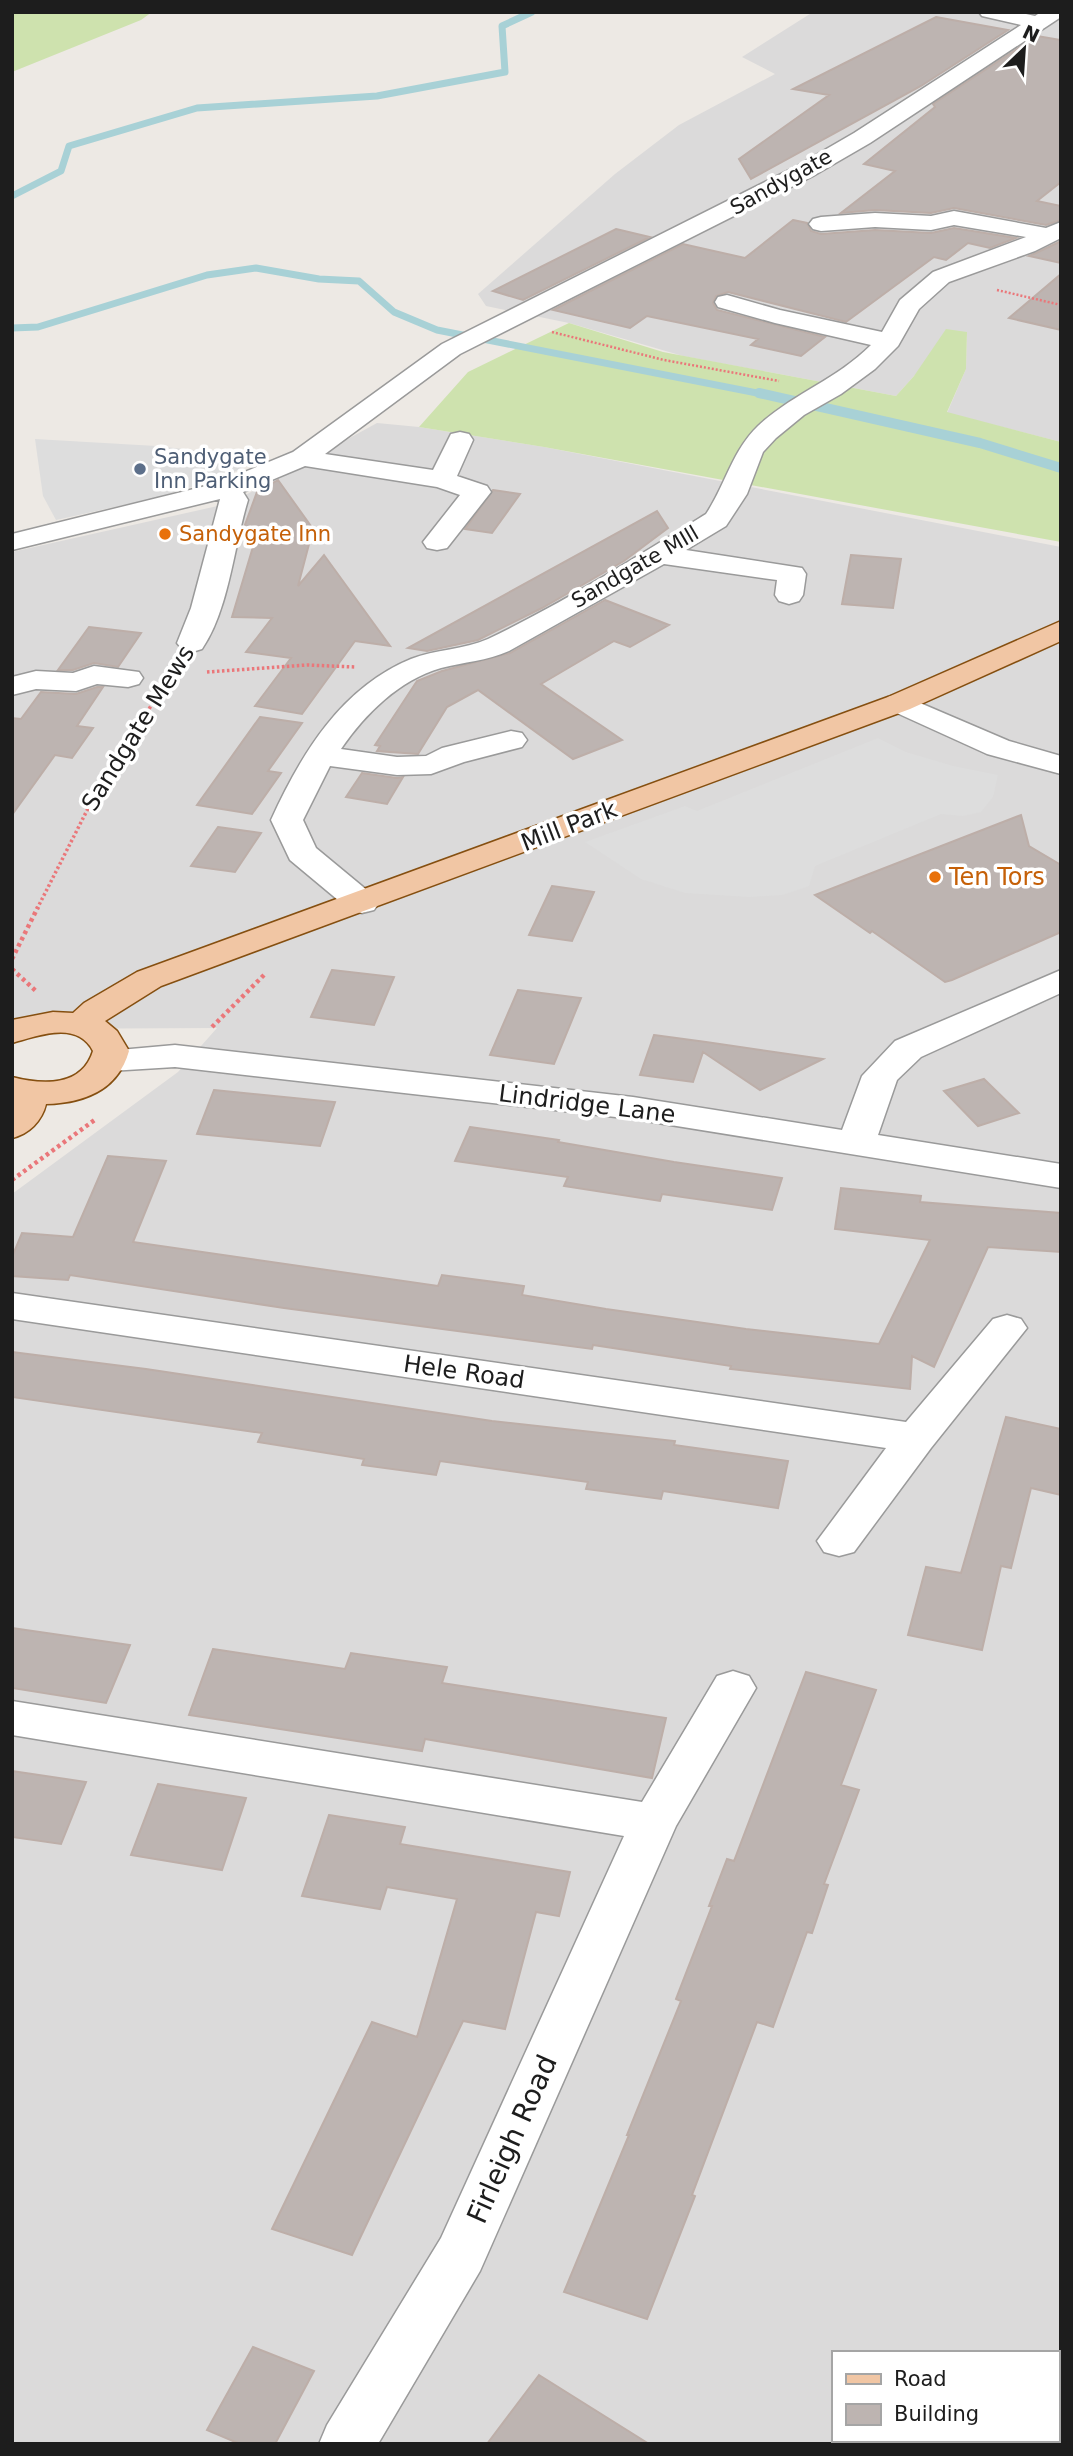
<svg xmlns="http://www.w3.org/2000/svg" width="1073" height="2456" viewBox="0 0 1073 2456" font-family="'DejaVu Sans',sans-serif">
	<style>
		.residential { fill: #dbdada; fill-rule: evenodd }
		.grass { fill: #cee2ae }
		.parking { fill: #ddd }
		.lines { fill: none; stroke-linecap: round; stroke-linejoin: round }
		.stream-far1 { stroke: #a8d1d6; stroke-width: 7 }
		.stream { stroke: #a8d1d6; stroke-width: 10 }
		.building { fill: #bdb4b1; stroke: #bdaea8; stroke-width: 2 }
		.minor-casing { stroke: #9a9a9a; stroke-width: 3 }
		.major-casing { stroke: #854f10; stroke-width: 3 }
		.path-far2 { stroke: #ea777a; stroke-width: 2.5; stroke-dasharray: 2 2; stroke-linecap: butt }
		.path-far1 { stroke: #ea777a; stroke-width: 3.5; stroke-dasharray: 2.5 2.5; stroke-linecap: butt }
		.path { stroke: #ea777a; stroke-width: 4.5; stroke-dasharray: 3.5 3.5; stroke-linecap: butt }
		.minor { fill: #fff; fill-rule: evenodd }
		.major { fill: #f1c6a4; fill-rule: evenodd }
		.service-dot { fill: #5c6f8a; stroke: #fff; stroke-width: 2.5 }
		.food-dot { fill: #e8710a; stroke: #fff; stroke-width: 2.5 }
		.labels { text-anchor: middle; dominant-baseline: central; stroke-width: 7; stroke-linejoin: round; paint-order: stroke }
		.far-street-label { font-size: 21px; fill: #1d1d1d; stroke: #fff }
		.far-service-label { font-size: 21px; fill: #4e5e75; stroke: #fff; text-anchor: start }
		.far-food-label { font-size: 21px; fill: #c56008; stroke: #fff; text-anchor: start }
		.street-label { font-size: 24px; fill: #1d1d1d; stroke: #fff }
		.food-label { font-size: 24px; fill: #c56008; stroke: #fff; text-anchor: start }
		.near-street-label { font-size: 28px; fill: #1d1d1d; stroke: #fff }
	</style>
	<rect width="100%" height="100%" fill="#ede9e4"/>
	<path class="residential" d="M813,12H1061V442L947,413L966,369L967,332L914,376L896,396L683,356L569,323L486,306L478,294L615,174L679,125L775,74L742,57Z
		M377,423L419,427L544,447L1061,547V2444H12V1194L178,1072L217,1028L12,1029V552L231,503ZM833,2353H1057V2440H833Z"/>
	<path class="grass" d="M12,12H152L141,20L12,72Z
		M569,323L663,352L896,396L914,376L946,329L967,332L966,369L947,412L1061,442V542L544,447L419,427L468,372Z"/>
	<path class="parking" d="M35,439L156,446L266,458L215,480L155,498L56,520L43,496Z
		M878,738L906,752L953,766L998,775L993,797L981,812L963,816L941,814L815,866L809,886L782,895L749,897L685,893L641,879L585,842L685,806L697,811Z"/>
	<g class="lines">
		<path class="stream-far1" d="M12,196L61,171L69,146L197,108L377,96L505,72L502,26L532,12
			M12,328L38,327L207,275L256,268L319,279L359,281L394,312L437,330L767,395"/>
		<path class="stream" d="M759,393L980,443L1061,468"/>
	</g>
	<path class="building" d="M936,17L1008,30L921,86L751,179L739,159L829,95L793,89Z
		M1037,36L1061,40V182L1037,201L1061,206V220L1046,225L954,208L931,213L875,210L841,213L895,171L864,164L935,107L933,104Z
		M793,220L807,223L811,231L821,234L875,230L931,233L954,228L1016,238L990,248L968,243L946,260L934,257L846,322L728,292L716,296L713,303L717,310L825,337L801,356L751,345L758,339L647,316L630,328L553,310L683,244L745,258Z
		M616,229L650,237L523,300L493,291Z
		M1061,241V263L1029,256L1036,253Z
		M1061,274V330L1009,318Z
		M278,480L313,529L298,586L324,555L390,646L355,641L302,714L255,706L291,658L246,652L272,618L232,617L258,530L242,533L257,492Z
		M493,490L520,494L492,533L465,529Z
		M657,511L668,528L624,561L542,608L478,640L427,651L408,648Z
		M851,555L901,559L893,608L842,604Z
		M605,600L669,625L630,647L614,641L541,684L622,740L573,759L478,690L447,707L418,754L377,751L380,746L375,745L417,681L442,671L510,653Z
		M89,627L141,633L118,667L94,663L73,670H58Z
		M97,687H103L77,726L93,728L72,758L55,755L12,815V718L21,719L41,692L76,694Z
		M260,717L302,723L268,771L281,773L252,814L197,805Z
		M362,773L397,778L403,777L387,804L346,797Z
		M1021,815L1029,846L1061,865V932L952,980L945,982L872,931L870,933L815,895Z
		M218,827L261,833L235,872L191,866Z
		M552,886L594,892L572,941L529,935Z
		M332,970L394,977L374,1025L311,1017Z
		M518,990L581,998L554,1064L490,1055Z
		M654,1035L706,1042L823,1059L760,1090L703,1052L693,1082L640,1075Z
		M984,1079L1019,1113L978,1126L944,1091Z
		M214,1090L335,1102L320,1146L197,1134Z
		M470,1127L559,1140L558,1142L674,1162L782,1178L772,1210L662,1194L660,1201L564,1186L568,1177L455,1161Z
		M108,1156L166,1161L133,1242L438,1286L442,1275L524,1286L522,1295L606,1309L746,1329L879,1344L930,1240L835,1229L841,1188L921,1196L920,1202L1061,1213V1252L988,1247L934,1367L912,1356L910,1389L730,1369L731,1366L593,1345L592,1349L284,1308L70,1275L68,1280L12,1276V1257L22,1233L73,1237Z
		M12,1352L146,1369L492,1421L675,1441L674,1445L788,1461L778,1508L663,1491L661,1499L586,1489L588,1482L440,1461L436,1475L362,1465L364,1459L258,1442L262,1433L12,1397Z
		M1006,1417L1061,1429V1495L1031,1488L1011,1568L1001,1566L982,1650L908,1635L926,1567L961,1573Z
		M12,1628L130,1645L106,1703L12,1688Z
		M213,1649L345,1669L351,1653L447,1667L442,1683L666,1718L652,1778L425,1739L422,1751L189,1715Z
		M806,1672L876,1690L841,1785L859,1790L824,1884L828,1885L812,1933L807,1932L773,2027L757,2022L692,2195L695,2196L647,2319L564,2292L629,2135H627L681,2001L676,1999L712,1906H709L727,1859L734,1861Z
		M12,1771L86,1782L61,1844L12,1837Z
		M158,1784L246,1798L222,1870L131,1855Z
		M329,1815L405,1827L400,1844L570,1872L559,1916L536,1912L505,2029L463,2021L352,2255L272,2229L372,2022L417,2037L457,1899L387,1887L380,1909L302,1896Z
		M253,2347L314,2371L275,2444H240L207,2430Z
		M539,2375L649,2444H487Z"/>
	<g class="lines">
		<defs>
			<path id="minor" d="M979,12H1017L1035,16L1041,12H1061V17L870,143L813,176L460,354L325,454L433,470L451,434L460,432L469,434L473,440L457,476L487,486L491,492L447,548L437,550L427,548L423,542L460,495L437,487L305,466L243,492L248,500C234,545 229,610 202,649L192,652L182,649L177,643L191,608L220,499L12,550V534L218,483L293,452L442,344L797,166L854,133L1021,25L982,16Z
				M954,211L1046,228L1061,222V238L1035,251L949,282L919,309L898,346L875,369L841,394L804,415L776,438L763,452L747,494L726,526L686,550L802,568L806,574L803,595L799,601L789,604L779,601L775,595L777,580L664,564L509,651C487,661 464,662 441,668C399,680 365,714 341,749L397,757L426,756L442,748L511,731L522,733L527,740L522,747L464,762L431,774L397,775L330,766L303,820L316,848L374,896L379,903L374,910L362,913L350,910L290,860L271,820C301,754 341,688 411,659C435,649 464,650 488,639C563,603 635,558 706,514C725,486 732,451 758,426C792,394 836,380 871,345L775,323L718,307L715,302L718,297L727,295L780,310L882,332L900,300L933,272L1026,237L954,225L931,230L875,227L821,231L813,229L809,224L813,219L821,217L875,213L931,216Z
				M94,666L139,672L143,678L139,684L128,687L97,684L76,691L36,689L12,695V677L36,671L73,673Z
				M899,694L1009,741L1061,756V774L987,754L888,709L884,703L888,697Z
				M1061,970V993L921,1057L897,1080L878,1135L1061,1164V1188L633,1119L175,1067L110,1071L97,1068L92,1060L97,1052L175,1045L633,1097L842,1130L862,1076L895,1041Z
				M12,1293L906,1422L993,1319L1007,1315L1021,1319L1027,1328L931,1448L854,1552L839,1556L824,1552L817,1541L886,1448L12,1319Z
				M733,1671L749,1676L756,1688L676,1826L480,2271L378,2444H319L327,2425L441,2238L624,1836L12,1735V1701L642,1802L717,1676Z"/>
			<path id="major" d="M1061,621V641L910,709L161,986L105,1021L117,1031L129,1051C118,1090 84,1103 46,1104C42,1121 29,1134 12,1138V1077C43,1085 82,1087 93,1051C77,1020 38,1036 12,1043V1020L53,1012L73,1013L84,1003L137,972L888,697Z"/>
		</defs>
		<use href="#minor" class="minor-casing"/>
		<use href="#major" class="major-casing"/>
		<path class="path-far2" d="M997,290L1061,305
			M552,332L664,360L779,381"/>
		<path class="path-far1" d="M207,672L307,665L355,667
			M162,690L176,668
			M37,909L107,771L155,700"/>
		<path class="path" d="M12,959L38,907
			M12,969L37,992
			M212,1027L265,974
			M12,1180L96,1119"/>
		<use href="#minor" class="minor"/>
		<use href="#major" class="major"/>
	</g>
	<circle class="service-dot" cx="140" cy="469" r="7"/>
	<g class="food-dot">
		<circle cx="165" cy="534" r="7"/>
		<circle cx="935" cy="877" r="7"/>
	</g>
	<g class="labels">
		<g class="far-street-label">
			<text transform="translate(781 182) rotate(-29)">Sandygate</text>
			<text transform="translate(635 567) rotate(-30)">Sandgate MIll</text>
		</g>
		<g class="far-service-label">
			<text x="154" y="457">Sandygate<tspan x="154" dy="24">Inn Parking</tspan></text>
		</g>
		<g class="far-food-label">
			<text x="179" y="534">Sandygate Inn</text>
		</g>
		<g class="street-label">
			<text transform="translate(138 728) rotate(-58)">Sandgate Mews</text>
			<text transform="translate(569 826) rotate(-21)">Mill Park</text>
			<text transform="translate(587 1104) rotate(7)">Lindridge Lane</text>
			<text transform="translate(464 1372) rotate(8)">Hele Road</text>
		</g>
		<g class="food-label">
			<text x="949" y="877">Ten Tors</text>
		</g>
		<g class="near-street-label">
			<text transform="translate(512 2139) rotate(-66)">Firleigh Road</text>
		</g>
	</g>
	<rect width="1073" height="2456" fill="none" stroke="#1d1d1d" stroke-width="28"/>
	<rect x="832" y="2351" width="228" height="91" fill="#ffffff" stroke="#a5a5a5" stroke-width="2"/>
	<rect x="846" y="2374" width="35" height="10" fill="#f1c6a4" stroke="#a5a5a5" stroke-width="2"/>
	<text x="894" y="2386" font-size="21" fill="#1d1d1d">Road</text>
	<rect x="846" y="2404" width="35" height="21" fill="#bdb4b1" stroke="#a5a5a5" stroke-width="2"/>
	<text x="894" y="2421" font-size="21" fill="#1d1d1d">Building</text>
	<g transform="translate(1024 49) rotate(25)" stroke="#ffffff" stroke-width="5" paint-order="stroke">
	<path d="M0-5L12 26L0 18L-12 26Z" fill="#1d1d1d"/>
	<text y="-10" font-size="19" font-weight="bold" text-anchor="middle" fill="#1d1d1d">N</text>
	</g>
</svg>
